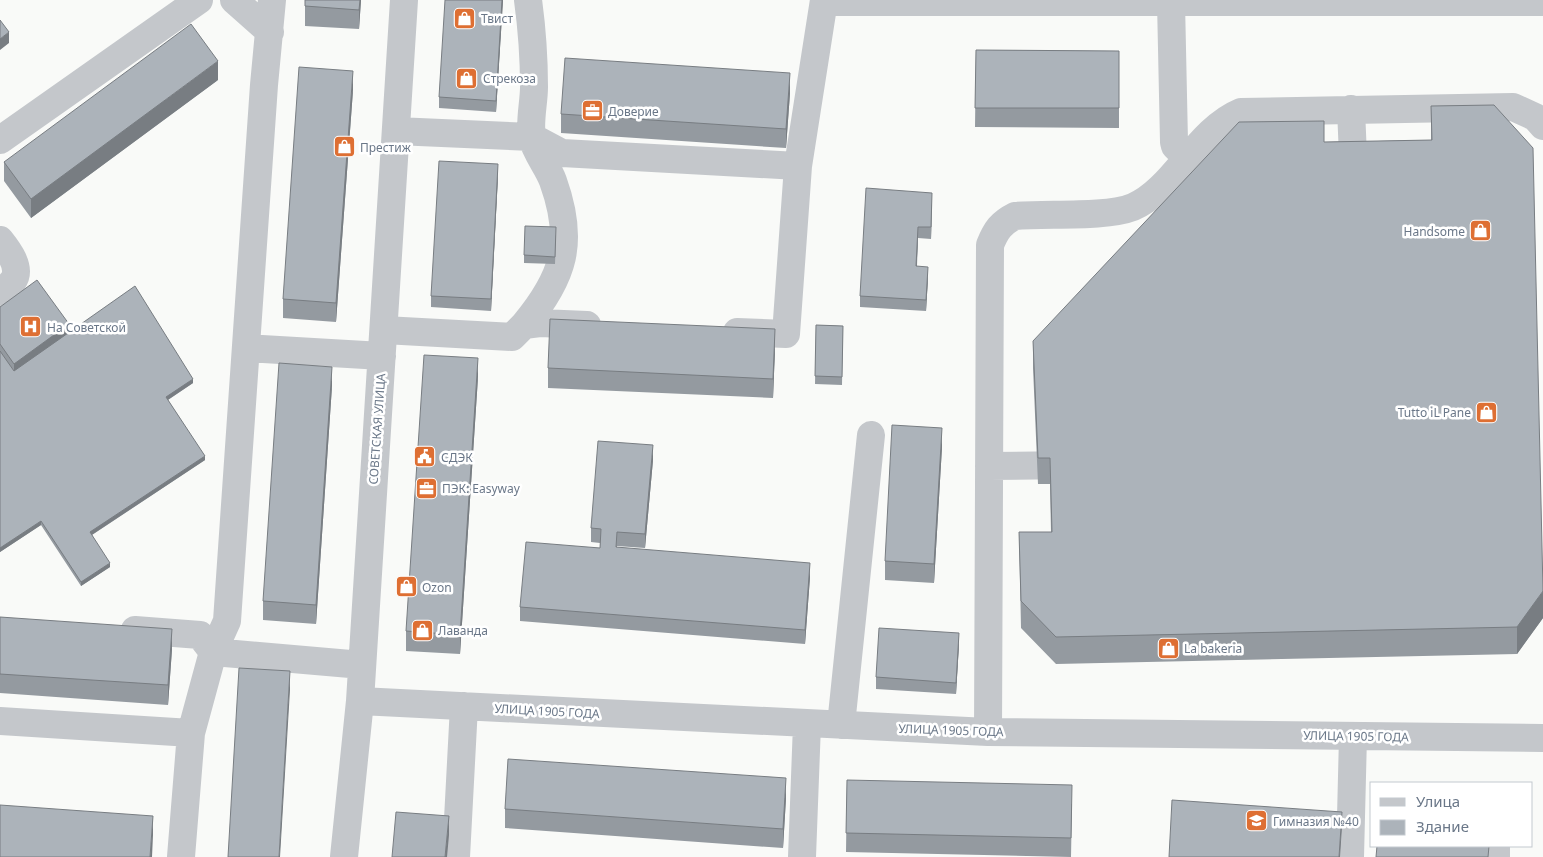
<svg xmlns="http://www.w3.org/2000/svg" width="1543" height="857" viewBox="0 0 1543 857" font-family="'Noto Sans',sans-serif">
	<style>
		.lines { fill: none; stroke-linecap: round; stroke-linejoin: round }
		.minor { stroke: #c4c7cb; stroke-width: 28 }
		.wall { fill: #949aa0 }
		.shaded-wall { fill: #787d82 }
		.building { fill: #acb3ba; stroke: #787d82 }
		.labels { text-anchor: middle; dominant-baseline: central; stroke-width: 5; stroke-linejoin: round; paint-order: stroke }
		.poi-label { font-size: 12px; fill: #6a7788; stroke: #fff; text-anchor: start }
		.street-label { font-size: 12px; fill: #6a7788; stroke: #fff }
	</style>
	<rect width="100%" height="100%" fill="#f9faf8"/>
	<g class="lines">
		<path class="minor" d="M234,0L270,32
			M824,2H1543
			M1171,2L1174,142L1175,146L1187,158
			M1351,109L1354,180
			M396,131L532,137L562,153L798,166
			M0,140L199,0
			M0,240C8,250 22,268 13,281C10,285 4,289 0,292
			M524,325C564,277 575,242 553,181C548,167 535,152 532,137C529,122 534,103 534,87C534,58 532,29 528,0
			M384,330L512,337L524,325L540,323L587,325
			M737,332L786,334L798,166L824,0
			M247,348L382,356
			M989,466L1074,465
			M135,630L200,635L213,652L362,665
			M360,701L988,732L1543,738
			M0,721L191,733
			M841,725L871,435
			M988,732L990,245C996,230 1001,223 1015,216C1047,213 1105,218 1133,207C1174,190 1197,130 1241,112L1513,107L1535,117L1543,126
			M181,857L191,733L213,652L227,621L264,85L272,0
			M344,857L360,701L404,0
			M456,857L464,706
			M802,857L807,724
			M1350,857L1353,736
			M1496,857V846"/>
	</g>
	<path class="wall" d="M305,0H361L359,29L305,26Z
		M503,0L496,112L439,108V97Z
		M976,50L1119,51V128L975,127Z
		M218,80L31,218L4,181V162Z
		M353,90L336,322L283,318V299Z
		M790,93L786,148L561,133V114Z
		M1431,106L1543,618L1517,654L1056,664L1021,628L1019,532H1051L1050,484H1038L1033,368V341L1324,142L1431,140Z
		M498,176L491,311L431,307V296Z
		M932,204L931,239L918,238L917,266L928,278L926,311L860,307V296Z
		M556,235L555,264L524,263V255Z
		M0,307L69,332L193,383L168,400L205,460L92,535L110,567L81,586L41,525L0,552Z
		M816,325L843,326L842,385L815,384Z
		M775,349L773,398L548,388V368Z
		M478,377L460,654L406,651V631Z
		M332,386L316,624L263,620V601Z
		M942,447L934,583L885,580V561Z
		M653,460L645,548L617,546V547L810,577L805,644L520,621V607L600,548V543L591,542V528Z
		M0,617L172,649L168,705L0,693Z
		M959,644L956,694L876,689V677Z
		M847,780L1072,804L1071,857L846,852Z
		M786,798L783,848L505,828V809Z"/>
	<path class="shaded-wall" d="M360,0H361L359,29V10Z
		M502,0H503L496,112V101Z
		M9,32V43L0,50V39Z
		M218,61V80L31,218V199Z
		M353,71V90L336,322V303Z
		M790,73V93L786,148V129Z
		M498,164V176L491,311V299Z
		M932,193V204L931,239V227Z
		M918,227V238L916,278V266Z
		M928,267V278L926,311V300Z
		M69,324V336L14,375V364Z
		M775,329V349L773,398V379Z
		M478,358V377L460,654V635Z
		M332,367V386L316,624V605Z
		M193,379V383L166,401V397Z
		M942,428V447L934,583V564Z
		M653,445V460L645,548V534Z
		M205,456V460L90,536V532Z
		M41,521V525L0,552V548Z
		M110,563V567L81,586V582Z
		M810,563V577L805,644V630Z
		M1543,591V618L1517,654V627Z
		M172,629V649L168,705V685Z
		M959,633V644L956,694V683Z
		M290,671V690L280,857H279Z
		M786,778V798L783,848V829Z
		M1342,812V826L1340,857H1339Z
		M153,816V835L152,857H150Z
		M449,816V835L447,857H445Z"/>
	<path class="building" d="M305,0H360L359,10L305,6Z
		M445,0H502L496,101L439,97Z
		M0,20L9,32L0,39Z
		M191,24L218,61L31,199L4,162Z
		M976,50L1119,51V108H975Z
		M565,58L790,73L786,129L561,114Z
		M299,67L353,71L336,303L283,299Z
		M1494,105L1533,148L1543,591L1517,627L1056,637L1021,601L1019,532H1052L1050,458H1038L1033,341L1239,122L1324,121V142L1432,140L1431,106Z
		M439,161L498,164L491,299L431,296Z
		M866,188L932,193L931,227H918L916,266L928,267L926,300L860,296Z
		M525,226L556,227L555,257L524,255Z
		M37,280L69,324L14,364L0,344V307Z
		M135,286L193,379L166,397L205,456L90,532L110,563L81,582L41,521L0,548V351L14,371Z
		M550,319L775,329L773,379L548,368Z
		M816,325L843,326L842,377L815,376Z
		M424,355L478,358L460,635L406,631Z
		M279,363L332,367L316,605L263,601Z
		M892,425L942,428L934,564L885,561Z
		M598,441L653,445L645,534L617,532L616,547L810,563L805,630L520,607L526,542L600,548L601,529L591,528Z
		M0,617L172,629L168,685L0,674Z
		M879,628L959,633L956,683L876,677Z
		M239,668L290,671L279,857H228Z
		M508,759L786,778L783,829L505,809Z
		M847,780L1072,785L1071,838L846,833Z
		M1172,800L1342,812L1339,857H1169Z
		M0,805L153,816L150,857H0Z
		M396,812L449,816L445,857H392Z
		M1377,846H1489L1488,857H1376Z"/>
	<defs>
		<symbol id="shop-square" viewBox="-11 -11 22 22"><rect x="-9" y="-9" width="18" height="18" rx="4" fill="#de6f33" stroke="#fff"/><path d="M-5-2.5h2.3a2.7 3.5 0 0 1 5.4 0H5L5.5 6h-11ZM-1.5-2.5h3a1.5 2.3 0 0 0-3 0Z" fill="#fff"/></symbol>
		<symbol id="office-square" viewBox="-11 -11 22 22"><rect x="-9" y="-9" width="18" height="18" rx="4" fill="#de6f33" stroke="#fff"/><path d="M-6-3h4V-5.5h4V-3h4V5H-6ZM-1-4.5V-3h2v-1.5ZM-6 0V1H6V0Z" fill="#fff"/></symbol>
		<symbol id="hospital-square" viewBox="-11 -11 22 22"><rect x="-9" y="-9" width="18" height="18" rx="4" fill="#de6f33" stroke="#fff"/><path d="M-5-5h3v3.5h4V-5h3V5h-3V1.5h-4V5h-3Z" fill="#fff"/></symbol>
		<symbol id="civic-square" viewBox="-11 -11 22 22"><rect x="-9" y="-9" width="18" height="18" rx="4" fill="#de6f33" stroke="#fff"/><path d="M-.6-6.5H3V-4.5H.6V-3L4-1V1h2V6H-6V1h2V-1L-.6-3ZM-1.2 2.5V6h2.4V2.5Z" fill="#fff"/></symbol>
		<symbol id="school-square" viewBox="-11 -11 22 22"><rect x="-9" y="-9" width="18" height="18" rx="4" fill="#de6f33" stroke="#fff"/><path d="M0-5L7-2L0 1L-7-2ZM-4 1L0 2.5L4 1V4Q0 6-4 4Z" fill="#fff"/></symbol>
	</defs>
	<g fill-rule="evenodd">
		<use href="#shop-square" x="452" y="6" width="25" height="25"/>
		<use href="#shop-square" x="454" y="66" width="25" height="25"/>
		<use href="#office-square" x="580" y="98" width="25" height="25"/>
		<use href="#shop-square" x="332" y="134" width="25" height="25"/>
		<use href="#shop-square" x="1468" y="218" width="25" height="25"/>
		<use href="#hospital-square" x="18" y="314" width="25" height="25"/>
		<use href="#shop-square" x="1474" y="400" width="25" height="25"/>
		<use href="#civic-square" x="412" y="444" width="25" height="25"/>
		<use href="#office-square" x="414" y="476" width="25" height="25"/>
		<use href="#shop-square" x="394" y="574" width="25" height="25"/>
		<use href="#shop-square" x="410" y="618" width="25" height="25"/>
		<use href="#shop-square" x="1156" y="636" width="25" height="25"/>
		<use href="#school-square" x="1244" y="808" width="25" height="25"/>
	</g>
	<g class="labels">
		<g class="poi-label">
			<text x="481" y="18">Твист</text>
			<text x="483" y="78">Стрекоза</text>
			<text x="608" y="111">Доверие</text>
			<text x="360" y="147">Престиж</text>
			<text x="1465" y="231" text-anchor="end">Handsome</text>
			<text x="47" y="327">На Советской</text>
			<text x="1471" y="412" text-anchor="end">Tutto iL Pane</text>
			<text x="441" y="457">СДЭК</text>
			<text x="442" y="488">ПЭК: Easyway</text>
			<text x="422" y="587">Ozon</text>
			<text x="438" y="630">Лаванда</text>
			<text x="1184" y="648">La bakeria</text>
			<text x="1273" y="821">Гимназия №40</text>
		</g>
		<g class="street-label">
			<text transform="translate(377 429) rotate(-86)">СОВЕТСКАЯ УЛИЦА</text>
			<text transform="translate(547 711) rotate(3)">УЛИЦА 1905 ГОДА</text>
			<text transform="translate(951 730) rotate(2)">УЛИЦА 1905 ГОДА</text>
			<text transform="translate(1356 736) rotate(1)">УЛИЦА 1905 ГОДА</text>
		</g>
	</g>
	<rect x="1370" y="782" width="162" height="65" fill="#ffffff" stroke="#c3c9cf"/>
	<rect x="1380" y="798" width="25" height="8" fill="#c4c7cb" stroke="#c3c9cf"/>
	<text x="1416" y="807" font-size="15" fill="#6a7788">Улица</text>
	<rect x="1380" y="820" width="25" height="15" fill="#acb3ba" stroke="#c3c9cf"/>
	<text x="1416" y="832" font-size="15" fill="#6a7788">Здание</text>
</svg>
